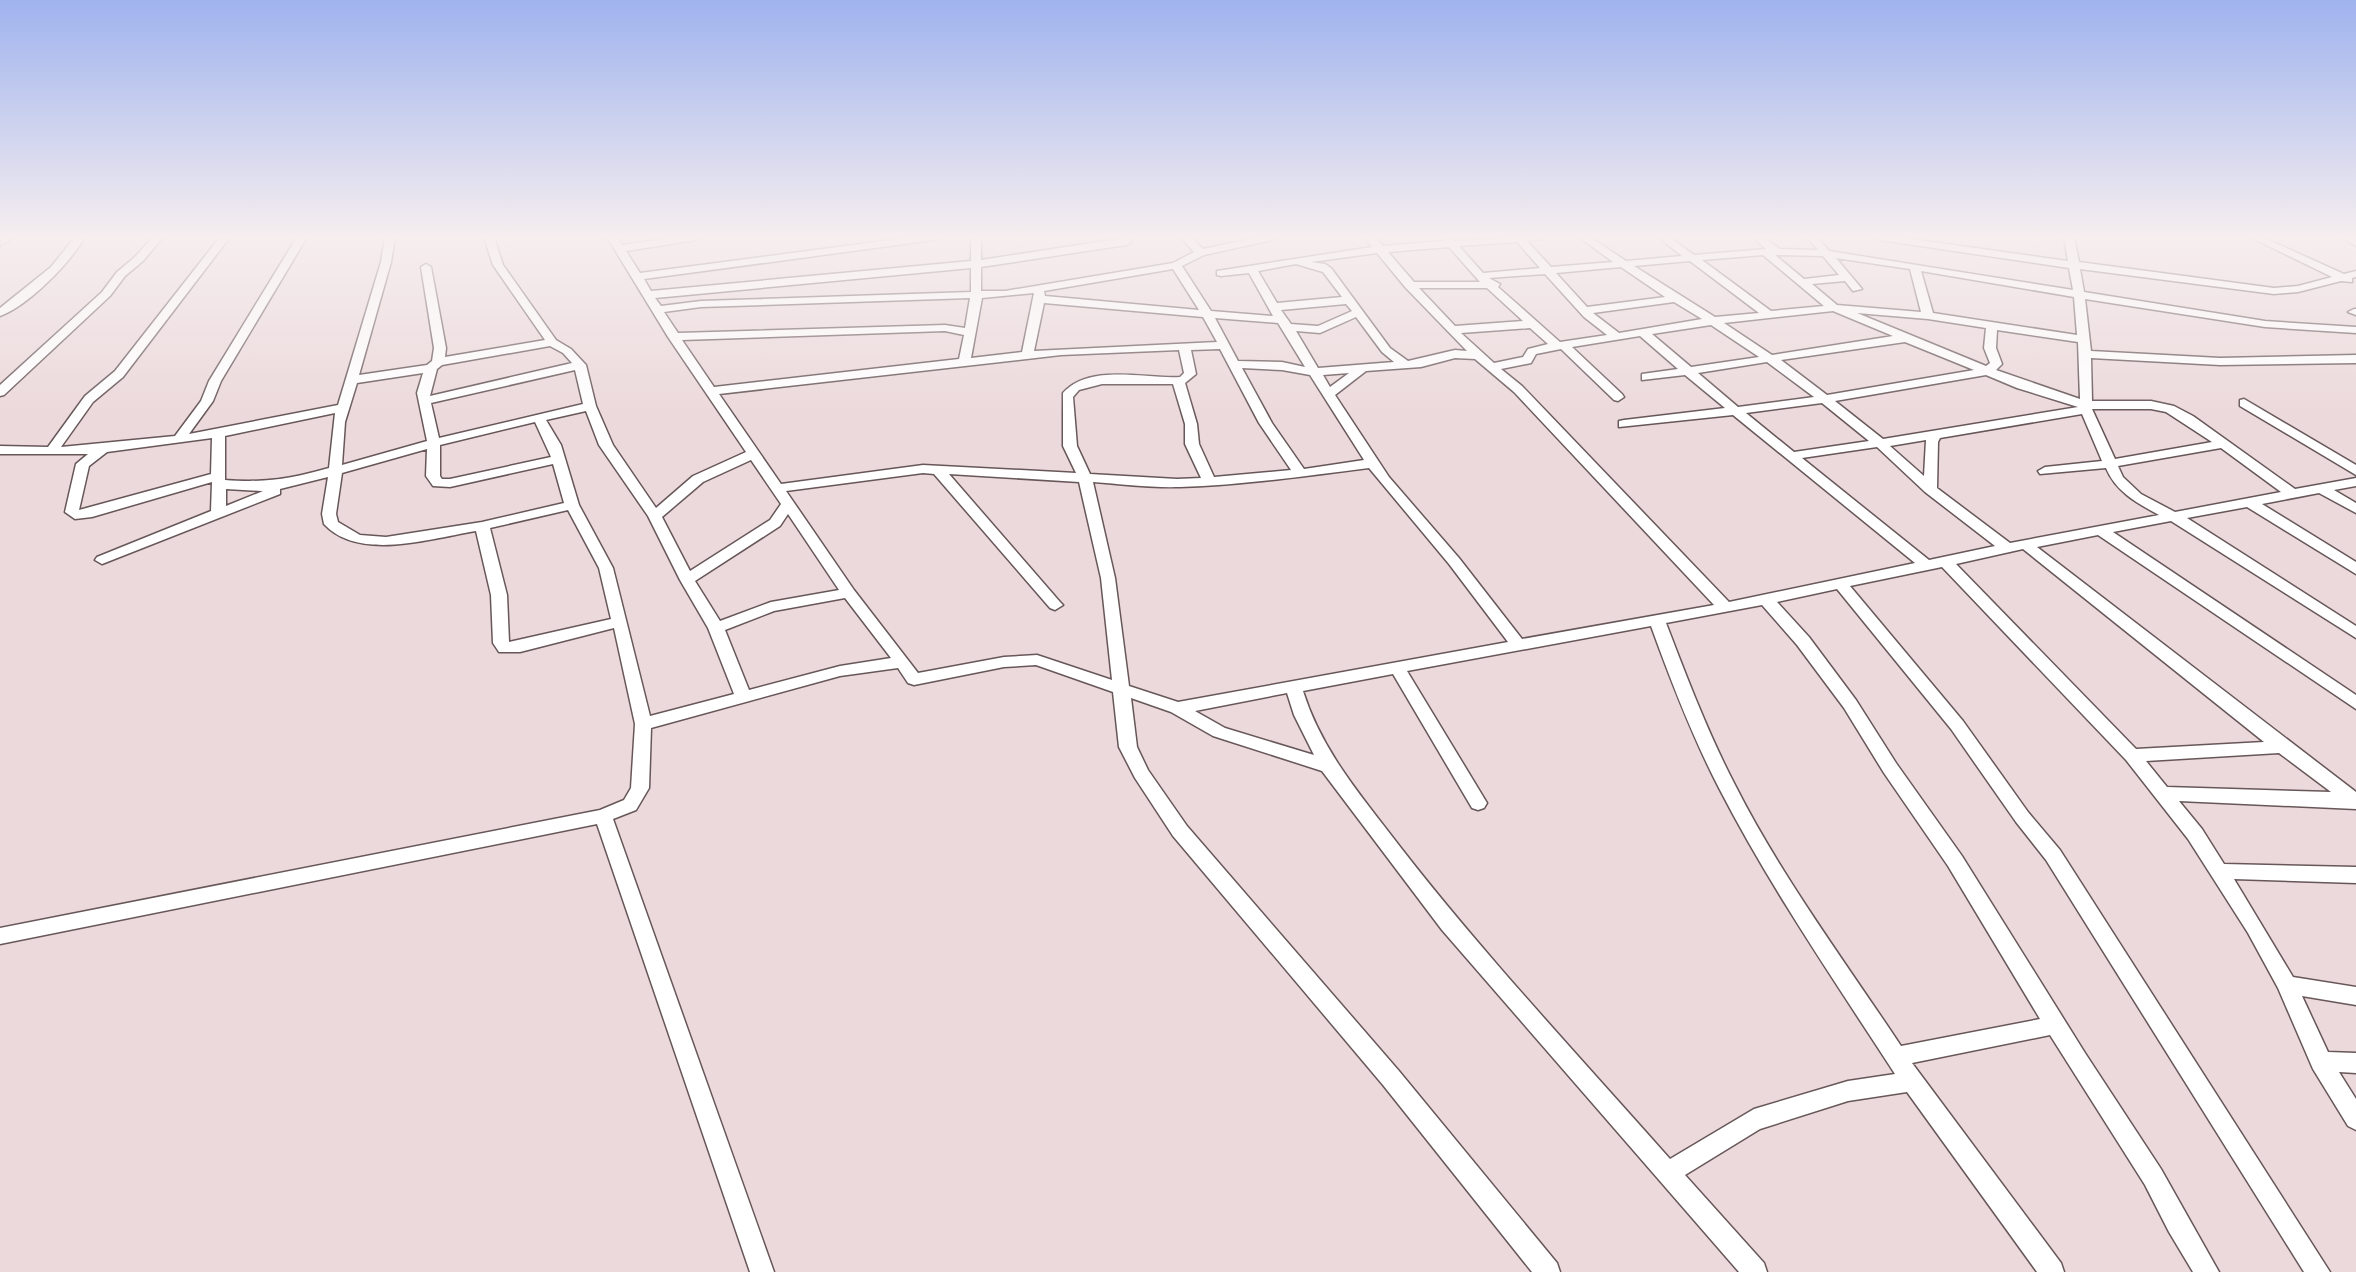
<svg xmlns="http://www.w3.org/2000/svg" width="2356" height="1272" viewBox="0 0 2356 1272" font-family="'Nunito Sans',sans-serif">
	<style>
		.lines { fill: none; stroke-linecap: round; stroke-linejoin: round }
		.street-casing { stroke: #675759; stroke-width: 3 }
		.street { fill: #fff; fill-rule: evenodd }
	</style>
	<rect width="100%" height="100%" fill="#ecd9db"/>
	<g class="lines">
		<defs>
			<path id="street" d="M2,237H13L0,246Z
				M75,237H85C70,263 28,306 0,316V308L51,267Z
				M153,237H163L143,261L125,276L110,296L4,395L0,396V385L102,292L117,272L135,257Z
				M220,237H230L123,377L93,402L61,447L175,436L201,401L209,381L297,237H307L221,381L213,401L189,434L338,405L381,262L385,237H395L391,262L359,375L427,365L432,361L434,348L421,267L426,264L431,267L446,348L445,357L545,340L493,265L484,237H494L503,265L556,340L571,349L586,365L596,406L613,445L656,508L693,476L746,452L668,337L607,237H617L622,245L679,237H701L696,240L626,251L640,273L914,237H939L934,240L644,279L651,291L971,261V237H981V260L1131,237V242L1126,245L981,267V291H1005L1173,263L1194,252L1181,237H1191L1203,249L1260,237H1277L1276,239L1204,255L1182,266L1211,311L1273,316L1249,273L1221,276L1217,275V271L1372,247L1364,237H1374L1383,246L1444,241L1442,237H1450L1454,241L1544,237L1543,239L1527,241L1551,267L1613,262L1579,237H1590L1626,261L1682,256L1658,237H1669L1694,255L1766,249L1752,237H1763L1780,249L1818,250L1807,237H1817L1829,251L2073,290L2069,268L1880,240L1875,237H1896L2068,261L2064,237H2074L2079,262L2274,288L2298,286L2332,277L2250,237H2262L2344,274L2356,271V277L2352,278V282L2341,281L2298,292L2274,294L2080,269L2084,292L2265,321L2356,327V333L2265,327L2085,299L2091,351L2220,358L2356,355V363L2220,365L2091,358L2092,401H2151L2174,406L2193,416L2295,489L2356,478V486L2334,490L2356,503V513L2319,493L2262,504L2356,562V574L2247,507L2187,518L2356,626V638L2171,521L2113,532L2356,695V709L2098,535L2037,547L2356,792V809L2179,801L2202,829L2224,864L2356,867V883L2234,879L2293,977L2356,987V1005L2302,996L2328,1052L2356,1053V1073L2339,1072L2356,1099V1130L2348,1126L2313,1069L2278,988L2248,933L2188,839L2126,760L1942,567L1850,586L1963,721L2028,812L2060,850L2330,1272H2304L2046,860L2016,822L1951,729L1837,589L1777,602L1809,637L1856,700L1896,763L1962,856L2085,1053L2161,1169L2219,1272H2193L2169,1232L2145,1185L2050,1035L1912,1063L2061,1263L2064,1272H2037L1907,1092L1848,1101L1760,1129L1685,1175L1764,1263L1767,1272H1739L1442,930L1322,771L1213,736L1171,712L1131,698L1137,747L1148,770L1187,826L1399,1071L1557,1263L1560,1272H1532L1383,1085L1173,836L1135,778L1119,747L1113,692L1036,665L1004,667L914,685L908,683L898,668L840,676L651,728L649,788L636,810L613,819L774,1272H750L597,824L0,944V928L600,810L624,800L631,788L635,724L614,628L520,652H499L493,643L491,595L476,531C432,538 359,562 324,524L322,514L328,477L280,489V494L102,564L95,560L97,557L211,511L212,482L92,517L75,519L65,512L76,464L88,454H0V446L48,447L85,396L115,371ZM1517,242L1540,268L1483,273L1459,246ZM1449,247L1480,282H1414L1388,252ZM1377,253L1405,287L1467,351L1455,350L1408,361L1390,348L1331,268L1325,264L1311,262ZM1763,255L1824,306L1771,311L1702,260ZM1775,255L1823,256L1839,275L1804,279ZM1836,258L1910,269L1921,312L1837,305L1812,284L1845,281L1853,291L1862,289ZM1690,261L1759,313L1715,317L1634,266ZM1296,264L1323,272L1342,297L1277,303L1258,271ZM1621,267L1665,297L1587,307L1556,273ZM971,268V292L701,301L661,306L655,298ZM1173,269L1199,310L1045,296L1044,291ZM1921,271L2074,297L2077,335L1933,313ZM1545,274L1584,317L1607,335L1560,342L1498,287L1500,284L1489,278ZM1419,288H1487L1523,321L1455,326ZM1034,293L1022,352L971,358L982,298ZM970,298L965,328L945,325L678,333L664,312L701,307ZM1674,302L1702,319L1619,333L1593,313ZM1044,303L1203,317L1217,342L1034,351ZM1346,304L1352,311L1318,326L1291,324L1281,310ZM1833,311L1893,336L1772,355L1724,323ZM1857,313L1928,319L1986,328L1984,348L1990,363L1986,366ZM1356,317L1382,352L1394,362L1318,368L1296,331L1320,333ZM1215,318L1278,323L1305,367L1282,362L1238,361ZM1711,325L1759,357L1691,367L1652,334ZM1530,328L1548,344L1528,349L1523,357L1494,363L1461,333ZM1997,330L2078,342L2080,399L1996,370L2002,364L1996,348ZM945,331L964,335L959,359L714,387L682,340ZM1640,336L1678,369L1642,374V380L1685,375L1725,408L1624,420L1619,421V427L1733,415L1915,563L1729,602L1522,386L1501,369L1531,363L1536,354L1561,349L1614,400L1618,401L1624,397L1622,394L1572,347ZM1905,342L1974,370L1827,395L1781,360ZM550,346L563,353L572,363L430,396L437,369L442,365ZM1220,349L1259,423L1291,470L1214,477L1199,444L1197,424L1185,383L1196,374L1191,350ZM1179,350L1184,373L1180,377C1144,379 1090,363 1063,393V446L1076,473L923,465L781,484L719,394L1061,355ZM1455,358L1475,359L1514,392L1714,605L1522,639L1459,558L1389,477L1335,395L1366,371L1421,367ZM1767,362L1814,397L1738,407L1698,373ZM1242,368L1282,370L1310,375L1364,460L1304,469L1272,423ZM575,370L583,404L439,438L431,403ZM423,373L417,393L427,441L342,465L345,422L357,383ZM1349,373L1330,387L1323,375ZM1986,375L2017,388L2078,407L1883,439L1835,401ZM1102,384H1173L1185,424V444L1201,478L1177,479L1090,474L1077,446L1073,397L1079,390ZM1822,403L1869,441L1794,452L1746,413ZM2092,409H2151L2166,412L2212,442L2115,459ZM586,411L599,445L648,516L680,580L708,628L734,694L650,716L613,568L579,505L561,445L546,420ZM335,413L329,468C291,479 265,483 225,480V436ZM2082,414L2102,461L2045,467L2038,471L2040,474L2106,468C2116,492 2137,503 2159,515L2010,543L1937,488L1938,442L1940,438ZM535,422L551,457L450,479H442L440,476V445ZM212,438L211,474L79,510L89,466L107,452ZM1926,440L1924,476L1890,446ZM1877,447L1925,492L1995,546L1929,560L1802,458ZM2221,448L2281,492L2175,512L2141,494L2123,477L2118,466ZM427,449L426,476L433,486L450,487L553,464L564,503L482,522L386,537L360,535L338,522L336,514L342,473ZM751,460L781,504L770,520L690,571L662,517L703,482ZM1369,468L1449,564L1508,642L1178,702L1129,686L1115,578L1093,482C1121,484 1151,488 1180,487C1243,485 1306,476 1369,468ZM923,473L934,474L1050,608L1055,610L1063,605L1060,602L949,474L1079,482L1101,578L1112,680L1037,655L1004,657L918,673L854,590L786,491ZM226,489L261,491H263L226,506ZM568,510L599,568L611,619L509,642L507,595L490,528ZM788,514L839,590L771,602L720,621L695,581L780,526ZM2023,549L2264,742L2136,749L1956,564ZM845,598L891,658L840,666L749,690L725,630L774,611ZM1762,605L1797,645L1844,708L1884,773L1948,866L2040,1019L1901,1046C1844,960 1781,876 1735,785C1708,733 1687,678 1666,623ZM1651,626C1671,681 1692,736 1719,788C1770,887 1834,980 1895,1074L1848,1081L1754,1109L1670,1159C1579,1056 1485,956 1401,848C1363,798 1322,752 1303,691L1393,674L1472,808L1478,810L1484,808L1487,803L1407,671ZM1287,693L1294,715L1314,755L1225,728L1195,711ZM2279,753L2331,792L2167,787L2146,761Z
				M2342,237L2356,238V246Z
				M2354,309H2356V315L2348,312Z
				M2244,399L2356,465V475L2240,406V400Z"/>
		</defs>
		<use href="#street" class="street-casing"/>
		<use href="#street" class="street"/>
	</g>
	<linearGradient id="sky" x2="0" y2="1"><stop stop-color="#9fb3ee"/><stop offset="0.57" stop-color="#f6eeef"/><stop offset="1" stop-color="#f6eeef" stop-opacity="0"/></linearGradient>
	<rect width="2356" height="415" fill="url(#sky)"/>
</svg>
